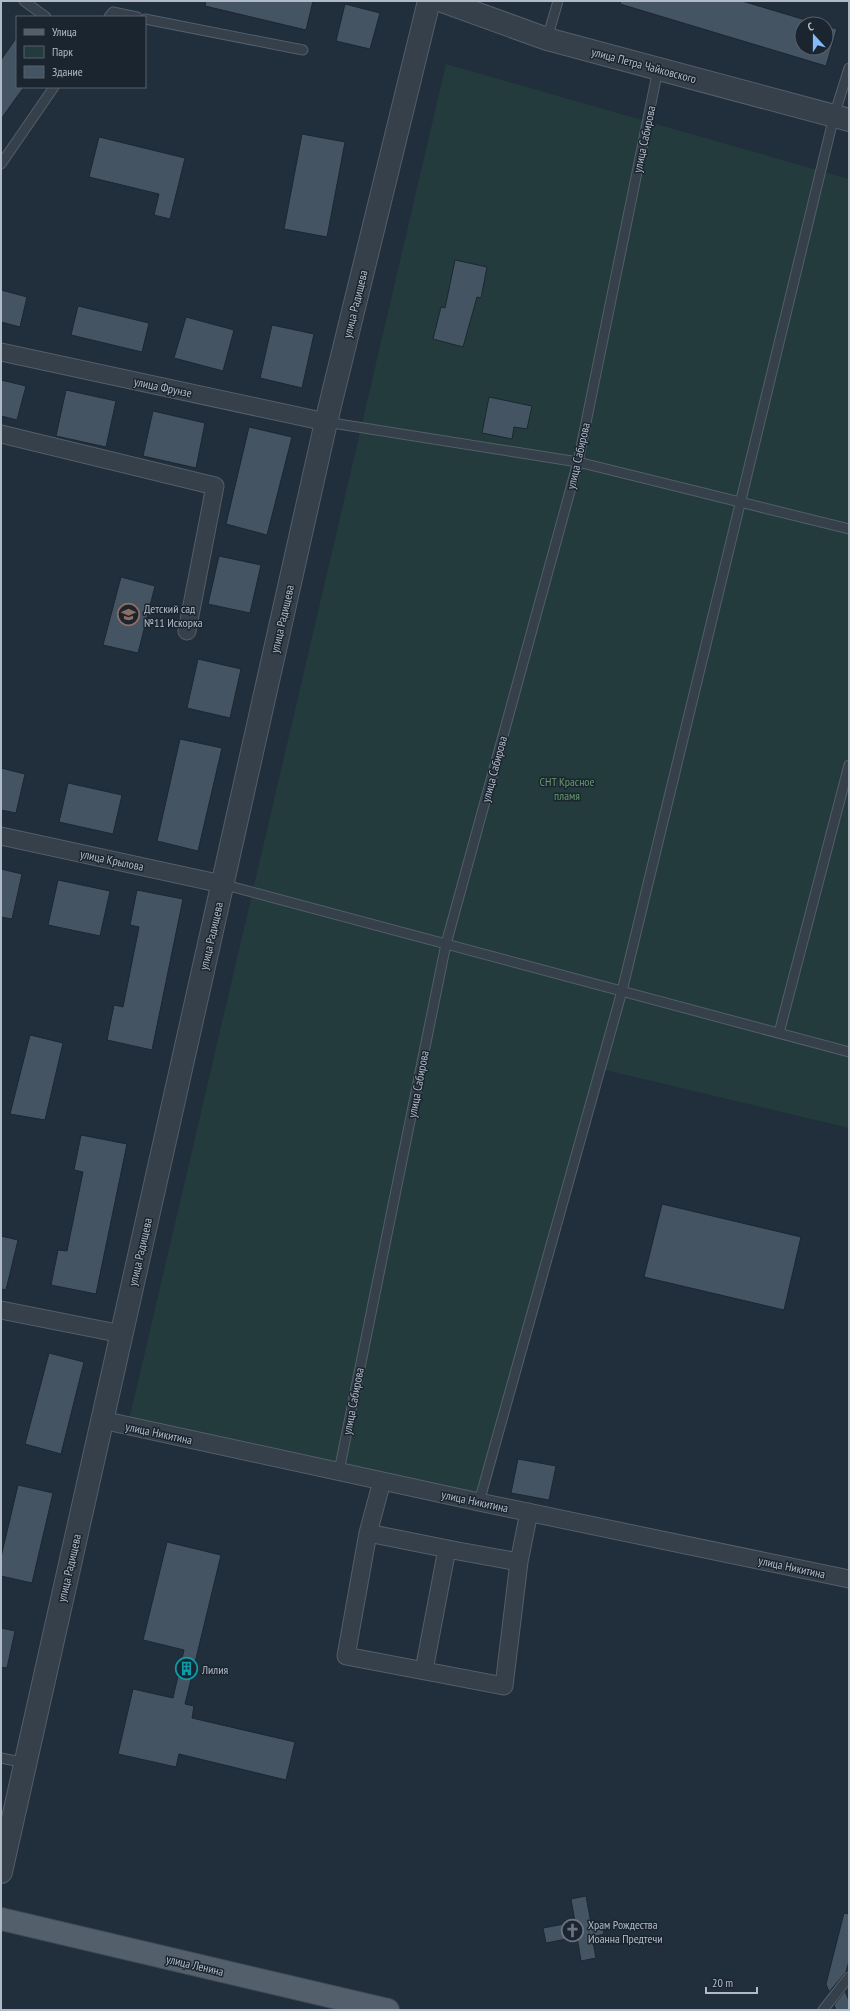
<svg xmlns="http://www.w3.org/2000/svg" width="850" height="2011" viewBox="0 0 850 2011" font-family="'PT Sans Narrow',sans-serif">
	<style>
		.green { fill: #233b3c }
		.building { fill: #445462; stroke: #1c2732 }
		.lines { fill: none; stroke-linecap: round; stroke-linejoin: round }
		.service-casing { stroke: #535e69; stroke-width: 11 }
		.minor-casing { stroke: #535e69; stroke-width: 19 }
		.tertiary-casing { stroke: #535e69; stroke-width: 24 }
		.primary-casing { stroke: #3e4954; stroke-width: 24 }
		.service { stroke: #35404b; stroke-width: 9 }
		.minor { stroke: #35404b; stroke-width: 17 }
		.tertiary { stroke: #35404b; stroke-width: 22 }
		.primary { stroke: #535f6b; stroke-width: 22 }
		.labels { text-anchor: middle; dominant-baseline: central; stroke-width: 3; stroke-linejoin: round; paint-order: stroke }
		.street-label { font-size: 12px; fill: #b0bbc7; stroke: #1b2530 }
		.poi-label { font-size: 12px; fill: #b0bbc7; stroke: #1b2530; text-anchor: start }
		.park-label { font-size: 12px; fill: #67996e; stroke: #1b2530 }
	</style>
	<rect width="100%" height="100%" fill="#212e3b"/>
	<path class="green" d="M446,64L849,179V1128L597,1068L483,1513L126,1433Z"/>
	<path class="building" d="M206,1H313L306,30L205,6Z
		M621,1H742L819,24H802V48H826V26L837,29L826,66L620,4Z
		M345,4L380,13L370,49L336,41Z
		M17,37V87H24L1,119V60Z
		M302,134L345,142L327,237L284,229Z
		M99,137L185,158L170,219L154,215L159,194L89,177Z
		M455,260L487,267L481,298L477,297L463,347L433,339L441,307L445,308Z
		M1,290L27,297L20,327L1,322Z
		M78,306L149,323L142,352L71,335Z
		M186,317L234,330L223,371L174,358Z
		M272,325L314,334L302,388L260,378Z
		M1,380L26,386L17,420L1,416Z
		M66,390L116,401L106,447L56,436Z
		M489,397L532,406L527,429L514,427L512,439L482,433Z
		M153,411L205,423L196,468L143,456Z
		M249,427L292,437L267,535L226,524Z
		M219,556L261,565L250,613L208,604Z
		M121,577L155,586L138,653L103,645Z
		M198,659L241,669L230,718L187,708Z
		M180,739L222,748L198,851L157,841Z
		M1,768L25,774L16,813L1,810Z
		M68,783L122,795L113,834L59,822Z
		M1,869L22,874L12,919L1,917Z
		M58,880L110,891L100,936L48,925Z
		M137,890L183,899L152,1050L107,1040L114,1005L123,1007L139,927L130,925Z
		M30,1035L63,1043L45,1120L10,1114Z
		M81,1135L127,1144L96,1294L51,1285L58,1250L67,1251L83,1172L74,1170Z
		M662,1204L801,1237L784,1310L644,1277Z
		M1,1236L18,1240L6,1290L1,1289Z
		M49,1353L84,1362L61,1454L25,1444Z
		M518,1459L556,1466L549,1500L511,1493Z
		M18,1485L53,1493L32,1583L1,1576V1557Z
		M167,1542L221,1555L185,1704L194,1706L192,1718L295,1742L286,1780L179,1754L176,1767L118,1754L133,1689L173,1698L184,1650L143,1640Z
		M1,1628L15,1631L7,1668L1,1667Z
		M586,1896L591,1923L601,1921L604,1934L592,1937L596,1958L581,1961L577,1937L546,1943L543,1928L575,1922L571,1899Z
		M844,1913L849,1914V1961L846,1972L829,1992L826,1984Z
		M845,1991L849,2001V2010H836L834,2005Z"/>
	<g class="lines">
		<defs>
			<path id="service" d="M24,1L46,17
				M109,17L113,12L137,17
				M145,19L303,50
				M547,39L558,1
				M1,164L54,87
				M326,422L578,462L849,529
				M222,884L849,1052
				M779,1033L849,765
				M339,1471L446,944L578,462L658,69
				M479,1502L622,991L834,116L849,68
				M1,1758L26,1763
				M823,2010L849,1977"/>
			<path id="minor" d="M1,352L326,422
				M1,434L215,486L187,631
				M1,836L222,884
				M1,1310L122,1334
				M102,1420L479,1502L849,1579
				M382,1481L368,1533L458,1551
				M368,1533L346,1656L504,1686L519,1562L447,1549L424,1670
				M508,1560L519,1562L529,1512"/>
			<path id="tertiary" d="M442,1L547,39L849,120
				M1,1872L326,422L429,1"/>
			<path id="primary" d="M1,1919L388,2010"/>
		</defs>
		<use href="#service" class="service-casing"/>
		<use href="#minor" class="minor-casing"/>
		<use href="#tertiary" class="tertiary-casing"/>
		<use href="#primary" class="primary-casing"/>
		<use href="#service" class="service"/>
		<use href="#minor" class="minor"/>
		<use href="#tertiary" class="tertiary"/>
		<use href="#primary" class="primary"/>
	</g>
	<defs>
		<symbol id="school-ring" viewBox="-11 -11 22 22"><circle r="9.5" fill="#1b2530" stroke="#8d6e63" stroke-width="1.5"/><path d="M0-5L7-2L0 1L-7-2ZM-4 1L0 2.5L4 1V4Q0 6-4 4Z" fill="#8d6e63"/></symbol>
		<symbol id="building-ring" viewBox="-11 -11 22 22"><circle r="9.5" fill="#1b2530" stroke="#0f9aa8" stroke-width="1.5"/><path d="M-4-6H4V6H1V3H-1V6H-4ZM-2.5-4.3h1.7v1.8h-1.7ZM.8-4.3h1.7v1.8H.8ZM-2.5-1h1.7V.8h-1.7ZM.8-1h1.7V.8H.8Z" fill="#0f9aa8"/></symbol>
		<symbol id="church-ring" viewBox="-11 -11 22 22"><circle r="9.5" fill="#1b2530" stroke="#6b7280" stroke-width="1.5"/><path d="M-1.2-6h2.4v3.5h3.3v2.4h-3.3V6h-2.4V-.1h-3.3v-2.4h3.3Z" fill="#6b7280"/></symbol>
	</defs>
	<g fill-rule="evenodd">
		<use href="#school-ring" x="116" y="602" width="25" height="25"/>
		<use href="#building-ring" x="174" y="1656" width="25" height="25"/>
		<use href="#church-ring" x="560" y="1918" width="25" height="25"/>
	</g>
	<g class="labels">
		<g class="street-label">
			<text transform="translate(644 65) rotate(15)">улица Петра Чайковского</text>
			<text transform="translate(644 139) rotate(-78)">улица Сабирова</text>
			<text transform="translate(355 304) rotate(-76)">улица Радищева</text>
			<text transform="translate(163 387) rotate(12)">улица Фрунзе</text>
			<text transform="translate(578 456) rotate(-77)">улица Сабирова</text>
			<text transform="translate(282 619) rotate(-77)">улица Радищева</text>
			<text transform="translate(494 769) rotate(-75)">улица Сабирова</text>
			<text transform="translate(112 860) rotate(12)">улица Крылова</text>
			<text transform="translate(211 936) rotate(-77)">улица Радищева</text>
			<text transform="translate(418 1084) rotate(-79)">улица Сабирова</text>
			<text transform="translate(140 1252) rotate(-77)">улица Радищева</text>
			<text transform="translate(353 1401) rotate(-79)">улица Сабирова</text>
			<text transform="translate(159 1433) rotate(12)">улица Никитина</text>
			<text transform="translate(475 1501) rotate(12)">улица Никитина</text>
			<text transform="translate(792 1567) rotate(12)">улица Никитина</text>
			<text transform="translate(69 1568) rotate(-77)">улица Радищева</text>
			<text transform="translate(195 1965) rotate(13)">улица Ленина</text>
		</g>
		<g class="poi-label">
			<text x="144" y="608">Детский сад<tspan x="144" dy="14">№11 Искорка</tspan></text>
			<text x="202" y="1669">Лилия</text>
			<text x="588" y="1924">Храм Рождества<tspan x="588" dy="14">Иоанна Предтечи</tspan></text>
		</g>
		<g class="park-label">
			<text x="567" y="781">СНТ Красное<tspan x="567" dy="14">пламя</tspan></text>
		</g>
	</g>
	<rect width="850" height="2011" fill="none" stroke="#b0bbc7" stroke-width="4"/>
	<rect x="16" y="16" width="130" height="72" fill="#1b2530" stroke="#57616c"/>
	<rect x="24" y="29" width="20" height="6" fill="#535f6b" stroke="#57616c"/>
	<text x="52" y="36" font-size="12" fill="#b0bbc7">Улица</text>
	<rect x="24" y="46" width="20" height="12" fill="#233b3c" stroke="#57616c"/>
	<text x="52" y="56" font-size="12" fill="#b0bbc7">Парк</text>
	<rect x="24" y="66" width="20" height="12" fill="#445462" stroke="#57616c"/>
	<text x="52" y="76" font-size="12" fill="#b0bbc7">Здание</text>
	<g transform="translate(814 36) rotate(339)"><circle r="19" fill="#1b2530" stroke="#57616c"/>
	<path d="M0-3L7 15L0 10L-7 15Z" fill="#82bafa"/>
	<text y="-6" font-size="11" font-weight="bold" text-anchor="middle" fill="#b0bbc7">С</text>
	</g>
	<path d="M706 1987v6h51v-6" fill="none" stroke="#b0bbc7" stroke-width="2"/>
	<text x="712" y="1987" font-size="12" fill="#b0bbc7" stroke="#1b2530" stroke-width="3" paint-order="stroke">20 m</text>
</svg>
